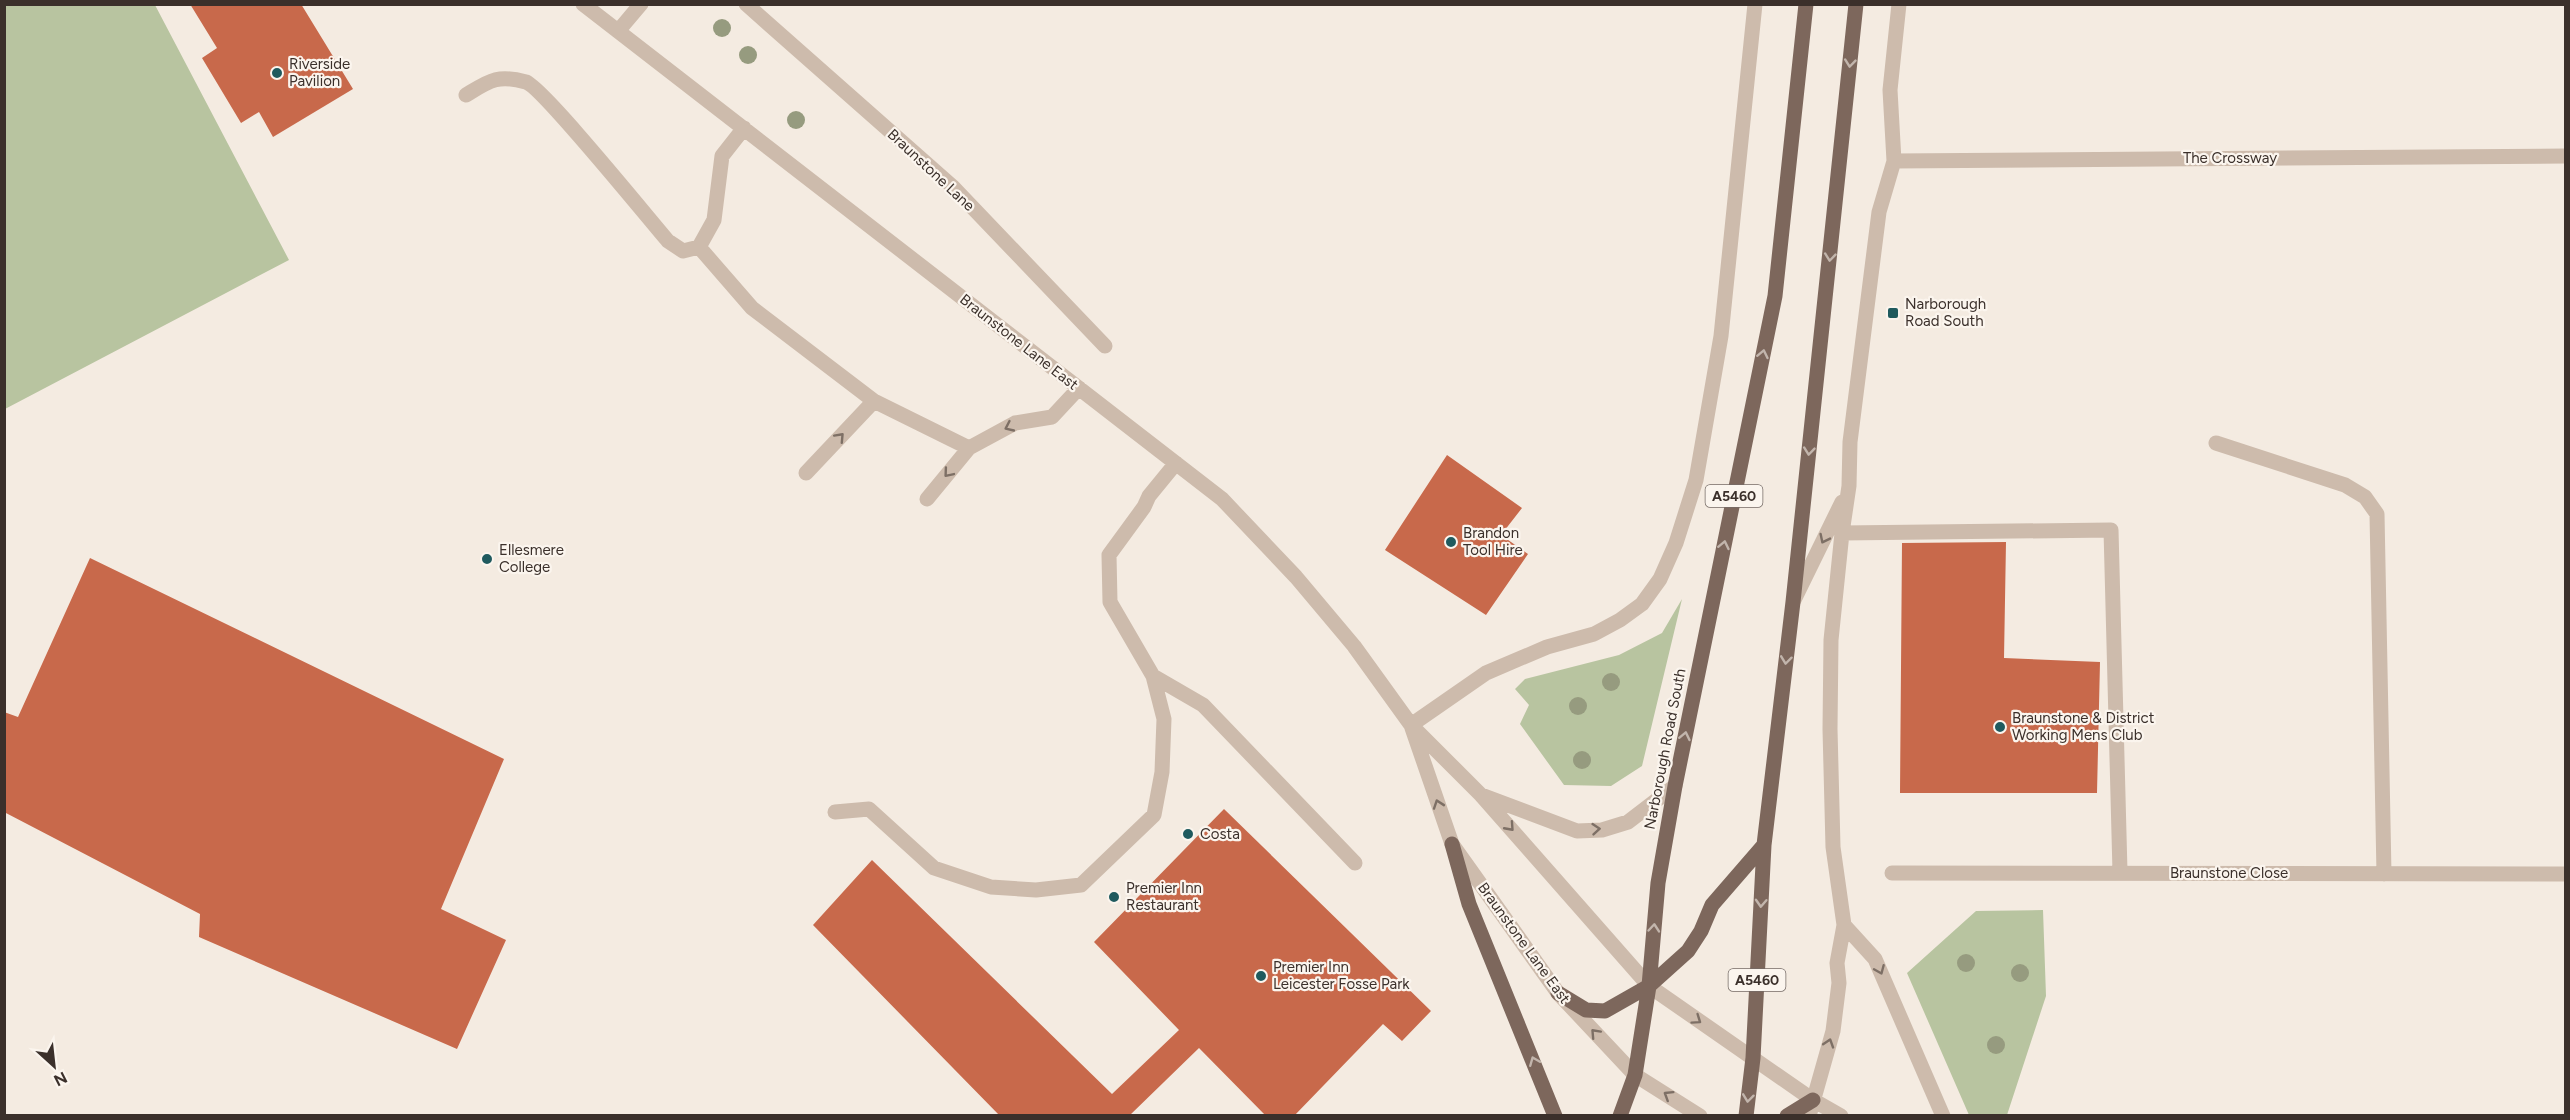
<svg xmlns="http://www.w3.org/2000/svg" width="2570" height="1120" viewBox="0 0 2570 1120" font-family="Figtree,sans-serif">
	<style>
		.green { fill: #b8c4a0 }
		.building { fill: #c8694b }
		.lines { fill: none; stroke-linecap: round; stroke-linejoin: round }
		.minor { stroke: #cdbbac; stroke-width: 15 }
		.major { stroke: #7d675c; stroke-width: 15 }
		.tree { fill: #969b7f }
		.oneway { stroke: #c2b5ac }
		.oneway2 { stroke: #7d6f65 }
		.poi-dot { fill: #1f5a5e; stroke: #fbf5ee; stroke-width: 2 }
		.labels { text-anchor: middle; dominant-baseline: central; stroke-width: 4.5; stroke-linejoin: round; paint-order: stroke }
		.shield { fill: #fbf5ee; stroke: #756b66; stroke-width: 1.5 }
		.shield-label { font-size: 14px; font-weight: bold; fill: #3b302b }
		.poi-label { font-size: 15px; fill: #3b302b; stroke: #fbf5ee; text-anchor: start }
		.street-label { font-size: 15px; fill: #3b302b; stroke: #fbf5ee }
	</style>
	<rect width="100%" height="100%" fill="#f4ebe1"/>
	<path class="green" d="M5,4L155,5L289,260L5,409Z
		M1682,599L1642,766L1611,786L1564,785L1520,724L1529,705L1515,689L1525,679L1619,655L1662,633Z
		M2043,910L2046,996L2007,1115H1969L1907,973L1976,911Z"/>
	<path class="building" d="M190,4H301L353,89L273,137L259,112L241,123L202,58L217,48Z
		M1447,455L1522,508L1501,535L1528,554L1486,615L1385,550Z
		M2006,542L2004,658L2100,662L2097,793H1900L1902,543Z
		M90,558L504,759L441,909L506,940L457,1049L199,937L200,914L4,812V712L18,717Z
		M1224,809L1431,1011L1402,1041L1383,1024L1294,1116H1266L1199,1048L1129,1116H1000L813,925L872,860L1112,1094L1179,1030L1094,942Z"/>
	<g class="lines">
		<path class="minor" d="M583,4L1222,499L1296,577L1354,646L1411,725L1481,795L1649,986L1813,1100L1841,1116
			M746,4L952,186L1105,346
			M619,30L641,4
			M466,95C489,81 497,74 526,82C542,87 649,219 668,241L683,251L699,247L714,220L722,156L744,128
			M1894,161L2566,156
			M699,247L752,308L874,401L969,448
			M2216,443L2345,485L2365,497L2377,514L2384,874
			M806,473L874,401
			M927,499L969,448L1015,423L1052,417L1079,388
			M1842,533L2111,530L2120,872
			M1794,600L1842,502
			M1153,676L1203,705L1355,863
			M1411,725L1486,673L1547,647L1594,634L1620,620L1642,604L1660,579L1676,543L1696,480L1721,336L1755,4
			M1412,728L1452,844L1558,993L1635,1075L1700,1116
			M1484,796L1577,831L1602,830L1628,822L1675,786
			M835,812L869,809L934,868L991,887L1036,890L1081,885L1154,815L1162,772L1164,719L1153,676L1110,602L1109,555L1144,507L1149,496L1176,463
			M1892,873L2566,874
			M1844,925L1875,959L1943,1116
			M1809,1116L1833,1031L1839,983L1837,963L1844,925L1833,847L1830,729L1831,640L1842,533L1849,486L1850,442L1879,212L1894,161L1890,90L1899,4"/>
		<path class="major" d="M1452,844L1469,904L1555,1116
			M1558,993L1586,1010L1605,1011L1649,986L1688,951L1701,931L1712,905L1764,845
			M1620,1116L1635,1075L1649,986L1658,883L1675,786L1775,296L1806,4
			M1746,1116L1753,1058L1764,845L1793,602L1856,4
			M1787,1116L1813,1100"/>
	</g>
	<g class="tree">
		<circle cx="722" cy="28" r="9"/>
		<circle cx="748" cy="55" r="9"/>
		<circle cx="796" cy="120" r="9"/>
		<circle cx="1611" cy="682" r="9"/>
		<circle cx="1578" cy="706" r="9"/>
		<circle cx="1582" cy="760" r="9"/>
		<circle cx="1966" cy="963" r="9"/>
		<circle cx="2020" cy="973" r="9"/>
		<circle cx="1996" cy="1045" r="9"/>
	</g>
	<defs><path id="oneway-chevron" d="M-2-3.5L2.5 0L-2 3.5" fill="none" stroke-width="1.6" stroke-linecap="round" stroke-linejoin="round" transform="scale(1.5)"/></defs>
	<g class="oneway">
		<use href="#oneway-chevron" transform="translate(1850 63) rotate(96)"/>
		<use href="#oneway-chevron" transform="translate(1830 257) rotate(96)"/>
		<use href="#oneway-chevron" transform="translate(1763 354) rotate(-78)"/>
		<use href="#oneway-chevron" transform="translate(1809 451) rotate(96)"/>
		<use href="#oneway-chevron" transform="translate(1724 545) rotate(-78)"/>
		<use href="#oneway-chevron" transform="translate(1786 660) rotate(97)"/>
		<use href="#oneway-chevron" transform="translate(1685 736) rotate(-78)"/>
		<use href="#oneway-chevron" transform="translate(1761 903) rotate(93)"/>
		<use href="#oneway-chevron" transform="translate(1654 928) rotate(-85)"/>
		<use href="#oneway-chevron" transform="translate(1534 1061) rotate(-112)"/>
		<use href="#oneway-chevron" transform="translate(1748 1098) rotate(97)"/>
	</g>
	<g class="oneway2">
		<use href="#oneway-chevron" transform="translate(1009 427) rotate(155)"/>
		<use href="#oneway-chevron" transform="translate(840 437) rotate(-47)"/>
		<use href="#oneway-chevron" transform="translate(948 473) rotate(130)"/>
		<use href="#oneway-chevron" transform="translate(1824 539) rotate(116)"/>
		<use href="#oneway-chevron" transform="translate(1438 804) rotate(-109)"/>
		<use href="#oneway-chevron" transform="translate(1510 827) rotate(48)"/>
		<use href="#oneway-chevron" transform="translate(1596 829) rotate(-5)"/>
		<use href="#oneway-chevron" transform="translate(1880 970) rotate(67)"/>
		<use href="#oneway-chevron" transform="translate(1697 1020) rotate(35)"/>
		<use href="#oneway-chevron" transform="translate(1595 1033) rotate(-133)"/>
		<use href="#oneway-chevron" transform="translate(1829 1043) rotate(-72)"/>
		<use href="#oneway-chevron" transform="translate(1668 1095) rotate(-148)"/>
	</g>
	<g class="poi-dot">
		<circle cx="277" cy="73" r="6"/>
		<rect x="1887" y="307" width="12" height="12" rx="3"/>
		<circle cx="1451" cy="542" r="6"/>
		<circle cx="487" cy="559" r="6"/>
		<circle cx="2000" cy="727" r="6"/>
		<circle cx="1188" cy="834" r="6"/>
		<circle cx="1114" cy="897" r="6"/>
		<circle cx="1261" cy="976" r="6"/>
	</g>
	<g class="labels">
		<g class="shield">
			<rect x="1705.5" y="485" width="57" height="22" rx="4.5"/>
			<rect x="1728.5" y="969" width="57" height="22" rx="4.5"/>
		</g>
		<g class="shield-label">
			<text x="1734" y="496">A5460</text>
			<text x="1757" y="980">A5460</text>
		</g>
		<g class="poi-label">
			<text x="289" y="64">Riverside<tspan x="289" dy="17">Pavilion</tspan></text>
			<text x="1905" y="304">Narborough<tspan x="1905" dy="17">Road South</tspan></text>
			<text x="1463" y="533">Brandon<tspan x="1463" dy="17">Tool Hire</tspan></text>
			<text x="499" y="550">Ellesmere<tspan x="499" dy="17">College</tspan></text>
			<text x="2012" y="718">Braunstone &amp; District<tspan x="2012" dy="17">Working Mens Club</tspan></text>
			<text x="1200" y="834">Costa</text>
			<text x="1126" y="888">Premier Inn<tspan x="1126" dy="17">Restaurant</tspan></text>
			<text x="1273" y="967">Premier Inn<tspan x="1273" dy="17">Leicester Fosse Park</tspan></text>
		</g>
		<g class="street-label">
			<text x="2230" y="158">The Crossway</text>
			<text transform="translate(931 170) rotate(43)">Braunstone Lane</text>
			<text transform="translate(1019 342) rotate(38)">Braunstone Lane East</text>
			<text transform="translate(1665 749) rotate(-79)">Narborough Road South</text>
			<text x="2229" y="873">Braunstone Close</text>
			<text transform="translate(1524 943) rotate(54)">Braunstone Lane East</text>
		</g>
	</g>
	<rect width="2570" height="1120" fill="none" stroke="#3b302b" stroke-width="12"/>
	<g transform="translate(54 1066) rotate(153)" stroke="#fbf5ee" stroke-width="4.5" paint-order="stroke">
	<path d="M0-4.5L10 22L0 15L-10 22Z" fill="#3b302b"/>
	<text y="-9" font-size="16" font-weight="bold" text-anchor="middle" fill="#3b302b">N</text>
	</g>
</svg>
